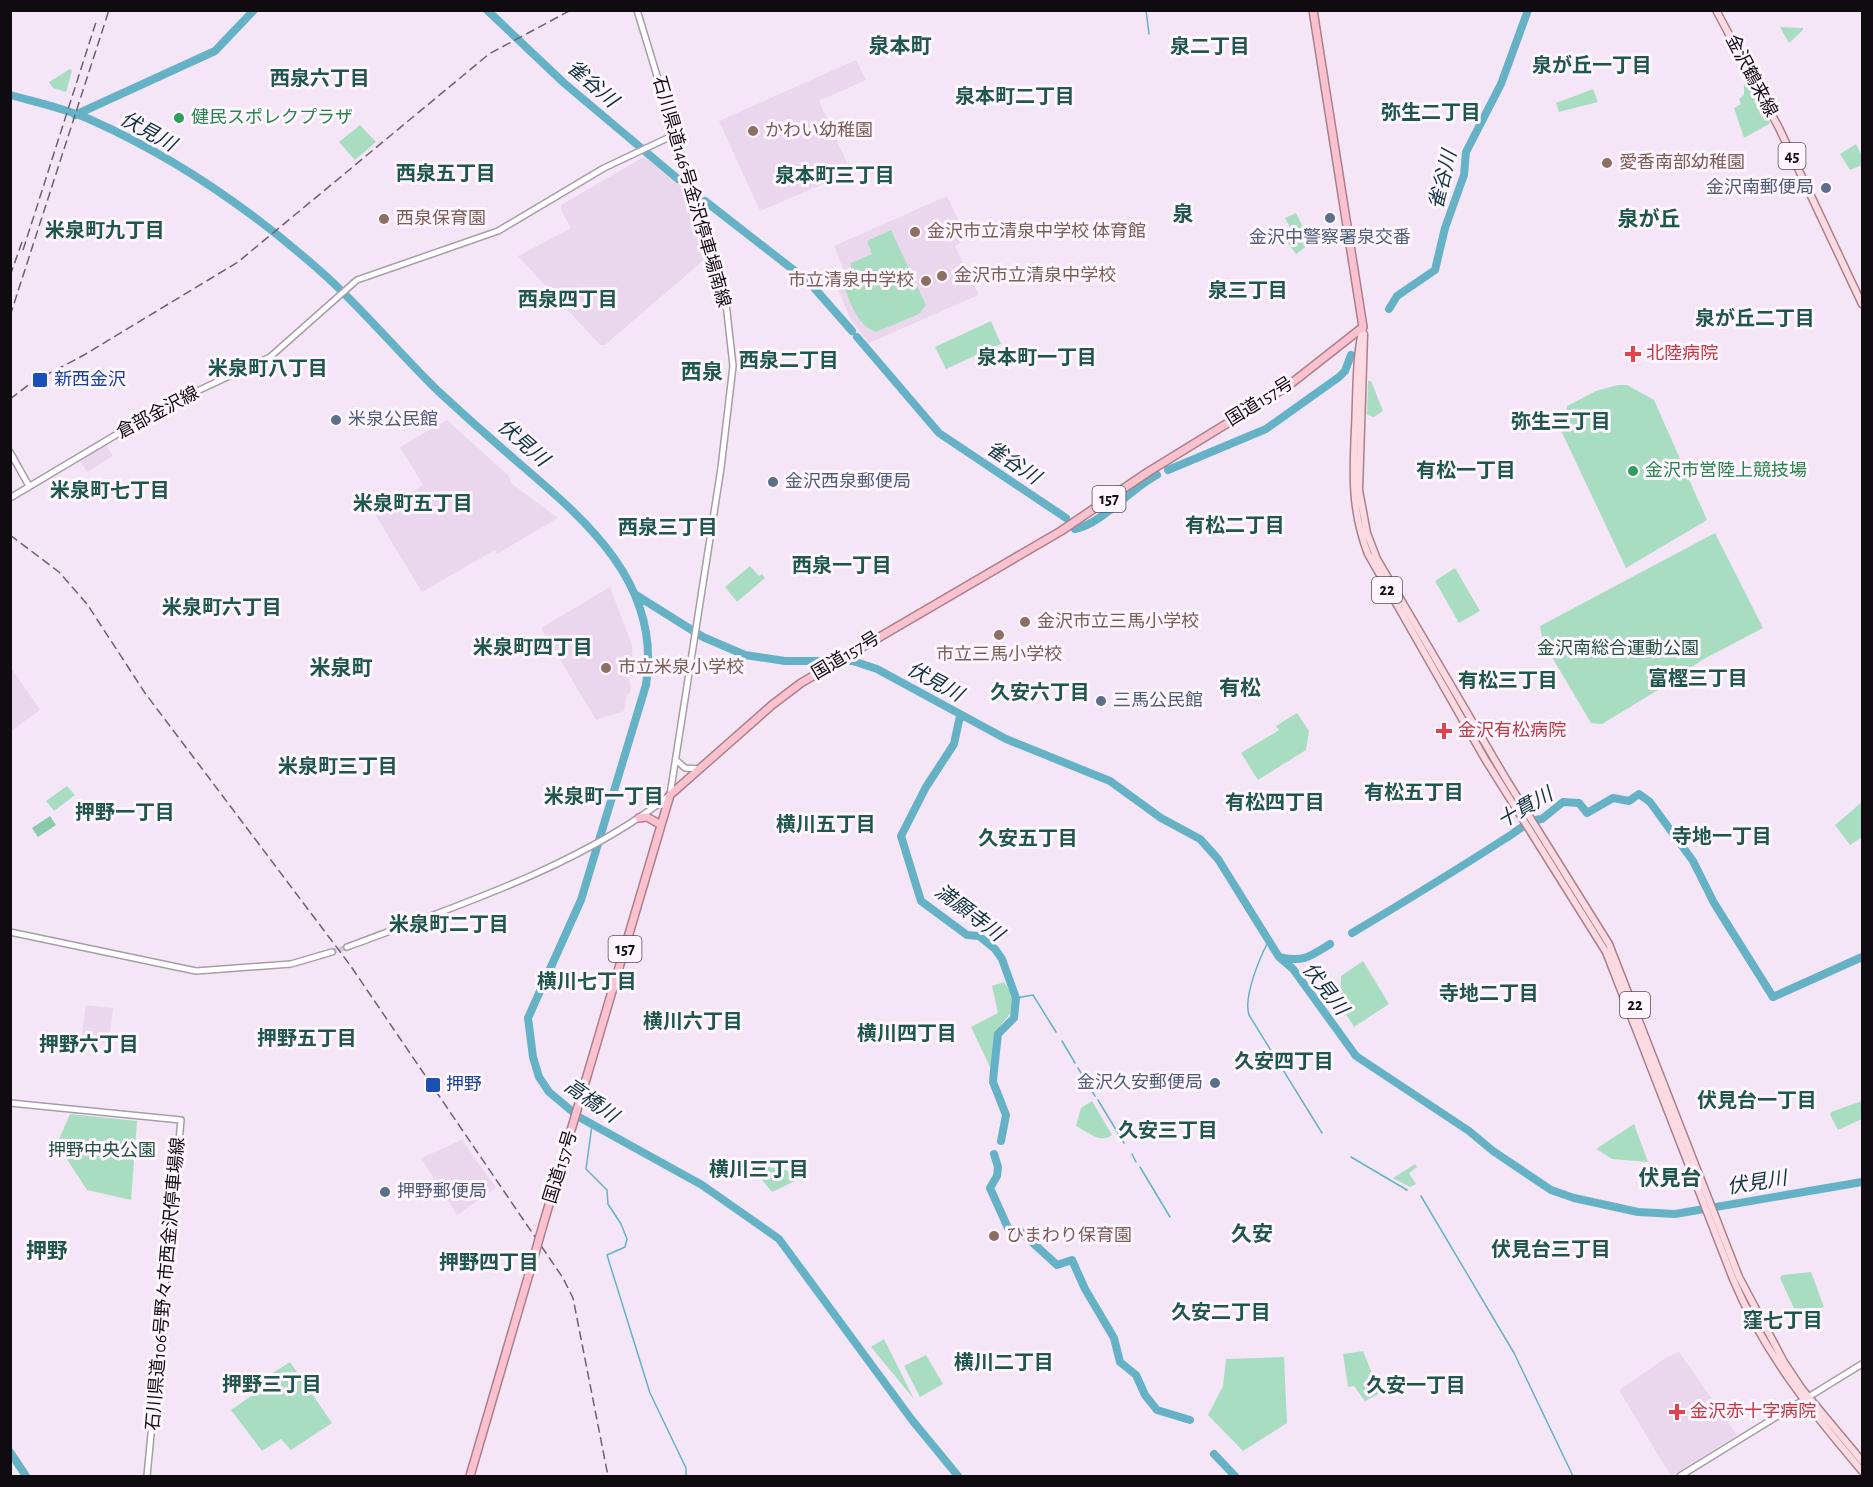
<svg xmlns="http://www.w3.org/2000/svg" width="1873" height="1487" viewBox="0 0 1873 1487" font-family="'Alegreya Sans','Noto Sans JP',sans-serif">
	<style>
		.built { fill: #ead7ed }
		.green { fill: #a9ddc2 }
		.forest { fill: #8acbab }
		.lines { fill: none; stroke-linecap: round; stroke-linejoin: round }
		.stream { stroke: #65b2c6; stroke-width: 1.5 }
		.river { stroke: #65b2c6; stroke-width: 8 }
		.secondary-tunnel { stroke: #d2c5d4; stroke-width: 5; stroke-dasharray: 5 2.5; stroke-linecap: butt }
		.secondary-casing { stroke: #a99caa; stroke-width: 8 }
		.primary-casing { stroke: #a9818c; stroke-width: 9 }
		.highway-casing { stroke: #a9818c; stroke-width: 10 }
		.secondary { stroke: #fff; stroke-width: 5 }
		.primary { stroke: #fddae2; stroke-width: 6 }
		.highway { stroke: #fbc1ce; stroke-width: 7 }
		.rail { stroke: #6b626c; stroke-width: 1.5; stroke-dasharray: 9 4.5; stroke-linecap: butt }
		.highway-bridge-casing { stroke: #a9818c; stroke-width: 10; stroke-linecap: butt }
		.highway-bridge { stroke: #fbc1ce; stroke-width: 7 }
		.leisure-dot { fill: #2e9e5b; stroke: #fef5ff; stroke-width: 2 }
		.education-dot { fill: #8d6e63; stroke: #fef5ff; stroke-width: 2 }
		.service-dot { fill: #5c6f8a; stroke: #fef5ff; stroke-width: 2 }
		.health-dot { fill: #e0444e; stroke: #fef5ff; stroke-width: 2 }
		.transit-dot { fill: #1a4fb4; stroke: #fef5ff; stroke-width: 2 }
		.labels { text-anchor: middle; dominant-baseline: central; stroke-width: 6; stroke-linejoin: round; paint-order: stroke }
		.shield { fill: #fef5ff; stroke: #575158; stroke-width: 1.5 }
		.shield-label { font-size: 16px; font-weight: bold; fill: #100b10 }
		.street-label { font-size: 18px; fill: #100b10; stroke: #fef5ff }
		.leisure-label { font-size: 18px; fill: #27864d; stroke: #fef5ff; text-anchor: start }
		.education-label { font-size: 18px; fill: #785e54; stroke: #fef5ff; text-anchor: start }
		.service-label { font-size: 18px; fill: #4e5e75; stroke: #fef5ff; text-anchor: start }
		.health-label { font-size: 18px; fill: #be3a42; stroke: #fef5ff; text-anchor: start }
		.transit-label { font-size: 18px; fill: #164399; stroke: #fef5ff; text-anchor: start }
		.park-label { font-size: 18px; fill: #20523c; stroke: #fef5ff }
		.neighbourhood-label { font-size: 20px; font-weight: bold; fill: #20574d; stroke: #fef5ff }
		.water-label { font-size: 20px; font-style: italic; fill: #0e343d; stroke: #fef5ff }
		.quarter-label { font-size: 21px; font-weight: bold; fill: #20574d; stroke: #fef5ff }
	</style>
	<rect width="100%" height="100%" fill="#f4e6f6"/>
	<path class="built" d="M856,60L866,80L819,101L851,172L760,211L719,121Z
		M647,155L684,186L691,220L706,258L605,345H600L518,256L571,228L561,210V205Z
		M947,196L967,239L955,246L978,293L976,296L869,343L851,320L834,281L835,278L845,273L834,246Z
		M447,420L509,476L511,483L558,518L497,554L495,550L422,592L376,516L377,514L423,485L400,447Z
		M106,445L113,456L87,472L80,461Z
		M610,587L632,645L633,675L629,678L631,691L626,697L624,711L596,720L541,628Z
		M10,666L40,710L11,731L10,730Z
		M86,1005L113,1008L109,1043L81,1041Z
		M462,1140L496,1188L457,1215L421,1158Z
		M1679,1352L1737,1435L1671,1476L1619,1390L1667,1357Z"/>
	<path class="green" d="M1780,27L1803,28V30L1789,43Z
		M70,69L72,71L66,92L53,88L49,82Z
		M1747,79L1770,120L1769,124L1744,138L1734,108L1741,104L1739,99L1744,95V81Z
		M1593,89L1598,102L1559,112L1556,103Z
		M360,125L376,142L355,160L339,142Z
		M1856,144L1862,156V165L1850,170L1840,154Z
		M1296,213L1311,243L1296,254L1284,238L1293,233L1285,218Z
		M891,230L926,305L919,314L876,332C855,324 850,300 841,280L851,275V263L872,254L867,241Z
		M991,321L1001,344L946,369L935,347Z
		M1368,381H1371L1383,411L1374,417L1367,415Z
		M1618,385H1627L1654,400L1707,520L1626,568L1557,422L1566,415L1567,406L1596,391Z
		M1715,533L1763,628L1702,660L1663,687L1602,724L1591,723L1543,642L1540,626Z
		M750,566L759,576L762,574L765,578L737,602L725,587Z
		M1455,568L1480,611L1459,623L1435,581Z
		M1297,713L1309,731L1306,750L1258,780L1241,753L1279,730L1276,726Z
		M67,786L75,795L54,811L46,801Z
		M1862,802V837L1850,845L1835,825Z
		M1363,961L1389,1004L1354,1027L1340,1005L1341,976Z
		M1004,982C1027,1014 1003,1012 996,1036C993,1047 993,1059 991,1069L971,1027L998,1013L992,986Z
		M1092,1101L1112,1135C1100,1144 1088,1132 1076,1126L1081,1108Z
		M1862,1101V1119L1838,1130L1830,1115L1831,1112Z
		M70,1114L137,1121L131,1200L87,1190L57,1144Z
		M1634,1124L1648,1162L1612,1159L1596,1149Z
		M748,1163L800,1173L799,1179L772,1192Z
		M1415,1164L1417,1167L1409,1173L1416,1184L1410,1187L1393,1178Z
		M1811,1272L1824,1307L1798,1317L1780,1278L1782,1275Z
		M884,1339L914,1399L871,1347Z
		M1363,1351L1380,1393L1365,1401L1354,1386L1348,1387L1343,1354Z
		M926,1355L943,1384L920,1397L904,1366Z
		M1284,1357L1287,1423L1243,1451L1208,1415L1223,1386L1226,1359Z
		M290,1362L332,1423L291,1450L281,1439L262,1451L231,1410L271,1382V1374Z"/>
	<path class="forest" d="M50,816L56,825L38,837L32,828Z"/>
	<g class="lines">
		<path class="stream" d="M1146,10L1149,34
			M1269,940C1260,957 1243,997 1249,1015L1322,1133
			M1016,998L1033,995L1056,1032
			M1062,1041L1075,1063
			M1078,1068L1095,1096
			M1098,1100L1124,1143
			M592,1125L586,1169L607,1190L608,1204L621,1224L627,1239L625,1247L607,1255L650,1393L686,1468V1476
			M1132,1154L1136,1162
			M1351,1157L1407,1190
			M1140,1167L1170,1217
			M1421,1196L1514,1353L1573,1476"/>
		<path class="river" d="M487,10L564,83L678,179
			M10,95C36,102 64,108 89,119C175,157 257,214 327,277C366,313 400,354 438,391C465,416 492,440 520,464C588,522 662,585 646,685L581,900L528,1018L533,1057L539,1077L549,1092L579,1117L702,1185L779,1239L912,1420L958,1476
			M75,115L215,51L254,10
			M705,201L809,282L852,331
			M1389,309L1397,296L1435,270L1445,228L1464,175L1466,152L1501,84L1528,10
			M857,337L939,433
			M942,435L1066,518
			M1168,470L1266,429L1339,377L1345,371L1351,355
			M1075,529C1102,524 1131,488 1157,475
			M636,595L703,637L745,655L785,661H853L877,669L1006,739L1110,781L1161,818L1200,839L1218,859L1279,957L1293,969L1356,1056L1469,1131L1493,1151L1551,1190L1574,1198L1638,1212L1675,1214L1862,1182
			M960,716L954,744L926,787L901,836L921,901L967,935L979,936L995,949L1002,959L1016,998L1014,1018L998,1034L994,1070L993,1082L1006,1115L1001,1141
			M1352,933C1404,902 1455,871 1506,838C1516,832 1530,819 1542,819L1563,802L1579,803L1587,813L1613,798L1629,801L1639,794L1650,802L1693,861L1714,903L1773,997L1862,957
			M1280,957C1303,963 1311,956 1330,944
			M994,1154L998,1167L997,1176L990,1188L1008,1228L1020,1231L1057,1265L1072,1260L1085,1289L1114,1338L1120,1362L1136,1375L1145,1395L1157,1410L1190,1420
			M10,1452L26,1476
			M1214,1454L1235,1476"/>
		<path class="secondary-tunnel" d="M332,952L347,947"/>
		<defs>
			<path id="secondary" d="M10,452L29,486
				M10,498L161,408L270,357L357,280L498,231L604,168L676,134
				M676,760L685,768L699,769
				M10,932L196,971L291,964L332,952
				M347,947C454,907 581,866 670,795L721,468L733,366L726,303L637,10
				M10,1103L181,1120L147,1476
				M1680,1476L1862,1364"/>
			<path id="primary" d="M1716,10L1779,128L1862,304
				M1363,327C1357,352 1357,375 1356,400C1355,456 1347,500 1368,554L1485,759L1606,952L1733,1279C1764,1353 1811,1411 1862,1471
				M1364,334L1359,490L1367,533L1377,559L1506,779L1609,944L1739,1277L1784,1362L1802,1389L1862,1461"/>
			<path id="highway" d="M639,818L647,817L661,825
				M543,1225L670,795L772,705L801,683L1061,531L1148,472L1288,386L1363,327L1313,10
				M470,1476L534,1257"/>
		</defs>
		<use href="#secondary" class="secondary-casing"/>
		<use href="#primary" class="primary-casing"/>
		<use href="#highway" class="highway-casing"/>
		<use href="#secondary" class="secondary"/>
		<use href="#primary" class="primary"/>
		<use href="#highway" class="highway"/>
		<path class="rail" d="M23,250L96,22
			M10,276L22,242
			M10,316L109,10
			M10,399L31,383L84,355L238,262L489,54L571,10
			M10,535L59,572L87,604L145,693L350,965L563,1278L573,1298L608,1476"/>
		<defs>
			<path id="highway-bridge" d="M534,1257L543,1225"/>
		</defs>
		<use href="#highway-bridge" class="highway-bridge-casing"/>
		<use href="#highway-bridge" class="highway-bridge"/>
	</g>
	<g class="leisure-dot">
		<circle cx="179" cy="118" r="6"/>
		<circle cx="1633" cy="471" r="6"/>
	</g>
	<g class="education-dot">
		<circle cx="753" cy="131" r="6"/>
		<circle cx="1607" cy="163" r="6"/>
		<circle cx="384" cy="219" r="6"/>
		<circle cx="915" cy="232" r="6"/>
		<circle cx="942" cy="276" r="6"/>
		<circle cx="926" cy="281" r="6"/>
		<circle cx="1025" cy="622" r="6"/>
		<circle cx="999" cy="635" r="6"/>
		<circle cx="606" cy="668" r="6"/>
		<circle cx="994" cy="1236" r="6"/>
	</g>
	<g class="service-dot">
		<circle cx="1826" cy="188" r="6"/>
		<circle cx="1330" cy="218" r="6"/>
		<circle cx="336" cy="420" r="6"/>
		<circle cx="773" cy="482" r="6"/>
		<circle cx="1101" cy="701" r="6"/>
		<circle cx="1215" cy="1083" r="6"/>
		<circle cx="385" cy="1192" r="6"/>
	</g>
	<g class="health-dot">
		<path d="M1630 345h6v6h6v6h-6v6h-6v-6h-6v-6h6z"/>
		<path d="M1441 722h6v6h6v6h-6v6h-6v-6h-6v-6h6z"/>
		<path d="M1674 1403h6v6h6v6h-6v6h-6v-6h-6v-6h6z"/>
	</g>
	<g class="transit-dot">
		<rect x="32" y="372" width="16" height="16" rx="3"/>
		<rect x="425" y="1077" width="16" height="16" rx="3"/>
	</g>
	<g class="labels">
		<g class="shield">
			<rect x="1778.5" y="143" width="27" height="26" rx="4.5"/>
			<rect x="1092.5" y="486" width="33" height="26" rx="4.5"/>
			<rect x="1372" y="577" width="30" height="26" rx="4.5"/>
			<rect x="608.5" y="936" width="33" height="26" rx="4.5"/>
			<rect x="1620" y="992" width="30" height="26" rx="4.5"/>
		</g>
		<g class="shield-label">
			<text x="1792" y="156">45</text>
			<text x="1109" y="499">157</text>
			<text x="1387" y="590">22</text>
			<text x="625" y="949">157</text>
			<text x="1635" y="1005">22</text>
		</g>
		<g class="street-label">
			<text transform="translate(1751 76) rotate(62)">金沢鶴来線</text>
			<text transform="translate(691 192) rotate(74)">石川県道146号金沢停車場南線</text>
			<text transform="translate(1260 402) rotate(-32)">国道157号</text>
			<text transform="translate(158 413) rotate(-28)">倉部金沢線</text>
			<text transform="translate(846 656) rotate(-31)">国道157号</text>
			<text transform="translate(561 1167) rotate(-73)">国道157号</text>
			<text transform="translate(166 1284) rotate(-85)">石川県道106号野々市西金沢停車場線</text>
		</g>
		<g class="leisure-label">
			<text x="191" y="118">健民スポレクプラザ</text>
			<text x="1645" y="471">金沢市営陸上競技場</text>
		</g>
		<g class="education-label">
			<text x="765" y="131">かわい幼稚園</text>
			<text x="1619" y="163">愛香南部幼稚園</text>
			<text x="396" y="219">西泉保育園</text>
			<text x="927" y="232">金沢市立清泉中学校 体育館</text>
			<text x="954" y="276">金沢市立清泉中学校</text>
			<text x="914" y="281" text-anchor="end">市立清泉中学校</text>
			<text x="1037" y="622">金沢市立三馬小学校</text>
			<text x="999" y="655" text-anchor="middle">市立三馬小学校</text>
			<text x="618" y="668">市立米泉小学校</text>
			<text x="1006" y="1236">ひまわり保育園</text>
		</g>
		<g class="service-label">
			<text x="1814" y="188" text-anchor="end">金沢南郵便局</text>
			<text x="1330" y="238" text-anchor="middle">金沢中警察署泉交番</text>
			<text x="348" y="420">米泉公民館</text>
			<text x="785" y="482">金沢西泉郵便局</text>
			<text x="1113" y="701">三馬公民館</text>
			<text x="1203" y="1083" text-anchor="end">金沢久安郵便局</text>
			<text x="397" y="1192">押野郵便局</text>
		</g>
		<g class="health-label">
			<text x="1646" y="354">北陸病院</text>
			<text x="1458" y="731">金沢有松病院</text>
			<text x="1690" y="1412">金沢赤十字病院</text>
		</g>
		<g class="transit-label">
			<text x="54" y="380">新西金沢</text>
			<text x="446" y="1085">押野</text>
		</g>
		<g class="park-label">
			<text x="1618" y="649">金沢南総合運動公園</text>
			<text x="102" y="1151">押野中央公園</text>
		</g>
		<g class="neighbourhood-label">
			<text x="1210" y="47">泉二丁目</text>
			<text x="1592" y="66">泉が丘一丁目</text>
			<text x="320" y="79">西泉六丁目</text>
			<text x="1015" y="97">泉本町二丁目</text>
			<text x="1431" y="113">弥生二丁目</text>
			<text x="446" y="174">西泉五丁目</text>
			<text x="835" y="176">泉本町三丁目</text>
			<text x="105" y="231">米泉町九丁目</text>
			<text x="1248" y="291">泉三丁目</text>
			<text x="568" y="300">西泉四丁目</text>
			<text x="1755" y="319">泉が丘二丁目</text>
			<text x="1037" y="358">泉本町一丁目</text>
			<text x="789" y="361">西泉二丁目</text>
			<text x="268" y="369">米泉町八丁目</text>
			<text x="1561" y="422">弥生三丁目</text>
			<text x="1466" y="471">有松一丁目</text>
			<text x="110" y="491">米泉町七丁目</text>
			<text x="413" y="504">米泉町五丁目</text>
			<text x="1235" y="526">有松二丁目</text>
			<text x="668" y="528">西泉三丁目</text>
			<text x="842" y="566">西泉一丁目</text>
			<text x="222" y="608">米泉町六丁目</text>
			<text x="533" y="648">米泉町四丁目</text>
			<text x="1698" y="679">富樫三丁目</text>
			<text x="1508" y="681">有松三丁目</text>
			<text x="1040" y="693">久安六丁目</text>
			<text x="338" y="767">米泉町三丁目</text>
			<text x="1414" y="793">有松五丁目</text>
			<text x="604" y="797">米泉町一丁目</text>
			<text x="1275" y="803">有松四丁目</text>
			<text x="125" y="813">押野一丁目</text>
			<text x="826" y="825">横川五丁目</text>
			<text x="1722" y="837">寺地一丁目</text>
			<text x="1028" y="839">久安五丁目</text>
			<text x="449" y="925">米泉町二丁目</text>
			<text x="587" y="982">横川七丁目</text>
			<text x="1489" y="994">寺地二丁目</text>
			<text x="693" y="1022">横川六丁目</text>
			<text x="907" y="1034">横川四丁目</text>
			<text x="307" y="1039">押野五丁目</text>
			<text x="89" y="1045">押野六丁目</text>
			<text x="1284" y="1062">久安四丁目</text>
			<text x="1757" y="1101">伏見台一丁目</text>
			<text x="1168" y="1131">久安三丁目</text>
			<text x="759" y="1170">横川三丁目</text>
			<text x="1551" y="1250">伏見台三丁目</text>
			<text x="489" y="1263">押野四丁目</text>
			<text x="1221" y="1313">久安二丁目</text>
			<text x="1783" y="1321">窪七丁目</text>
			<text x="1004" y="1363">横川二丁目</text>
			<text x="272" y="1385">押野三丁目</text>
			<text x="1416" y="1386">久安一丁目</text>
		</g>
		<g class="water-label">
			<text transform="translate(592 84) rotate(41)">雀谷川</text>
			<text transform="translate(148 132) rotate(29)">伏見川</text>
			<text transform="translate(1443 180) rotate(-76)">雀谷川</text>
			<text transform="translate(523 443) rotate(41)">伏見川</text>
			<text transform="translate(1013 463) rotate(34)">雀谷川</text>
			<text transform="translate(935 682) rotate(29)">伏見川</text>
			<text transform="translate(1525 808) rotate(-30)">十貫川</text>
			<text transform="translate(969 913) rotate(37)">満願寺川</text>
			<text transform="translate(1325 989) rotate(52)">伏見川</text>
			<text transform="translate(591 1101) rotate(35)">高橋川</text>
			<text transform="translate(1757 1183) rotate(-9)">伏見川</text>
		</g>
		<g class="quarter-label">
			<text x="900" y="46">泉本町</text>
			<text x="1183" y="214">泉</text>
			<text x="1649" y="219">泉が丘</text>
			<text x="702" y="372">西泉</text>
			<text x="341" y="668">米泉町</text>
			<text x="1240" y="688">有松</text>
			<text x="1670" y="1178">伏見台</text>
			<text x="1252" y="1234">久安</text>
			<text x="47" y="1251">押野</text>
		</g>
	</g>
	<rect width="1873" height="1487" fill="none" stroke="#100b10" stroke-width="24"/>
</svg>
